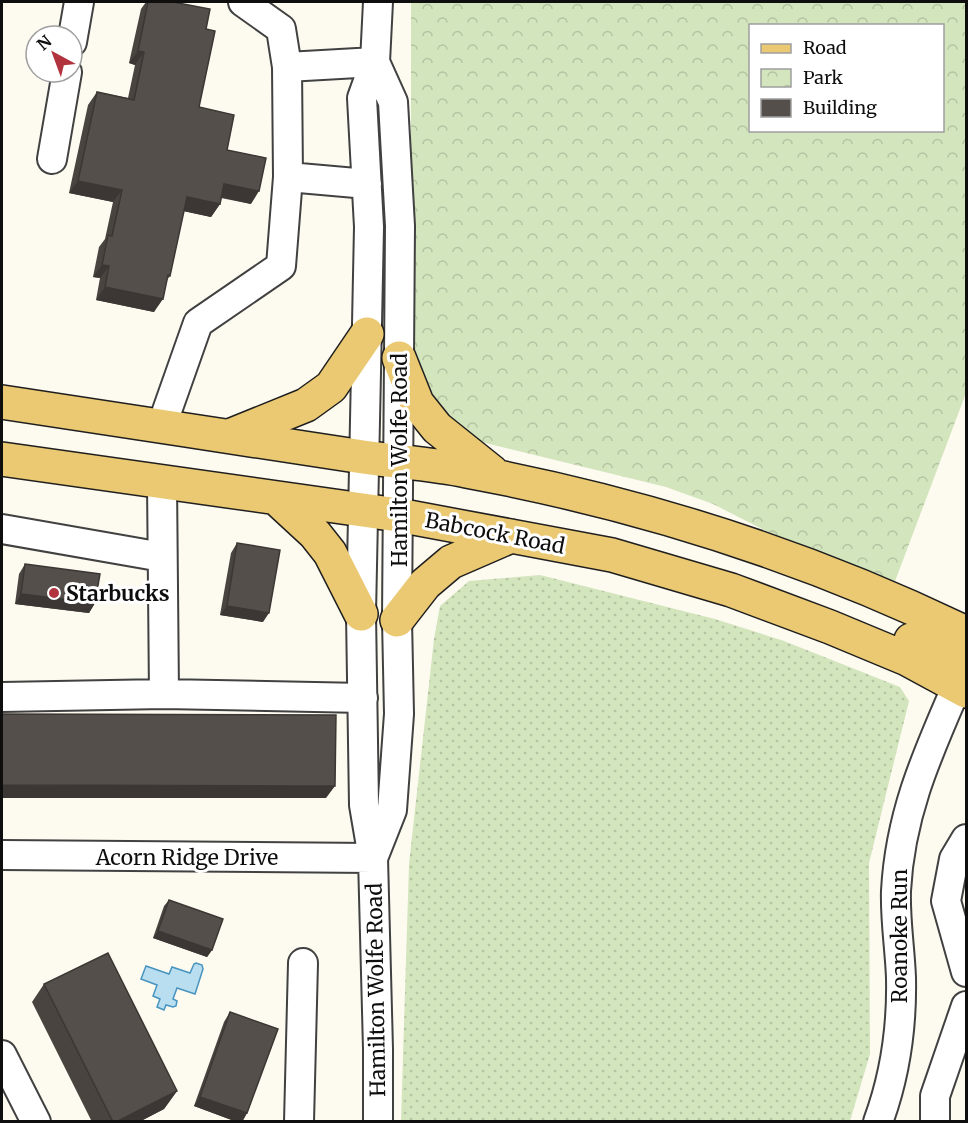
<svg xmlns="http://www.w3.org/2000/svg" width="968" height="1123" viewBox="0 0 968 1123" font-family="Merriweather,serif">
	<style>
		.grass { fill: url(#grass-dots) }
		.park { fill: url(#park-crowns); fill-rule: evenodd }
		.water { fill: #b9def0; stroke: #4894c0; stroke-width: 1.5 }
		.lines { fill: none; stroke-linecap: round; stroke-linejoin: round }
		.minor-casing { stroke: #414141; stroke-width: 32 }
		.major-casing { stroke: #1f1f1f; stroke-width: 36 }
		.minor { stroke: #fff; stroke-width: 28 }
		.major { stroke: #ebc973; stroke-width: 33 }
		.wall { fill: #494440 }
		.shaded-wall { fill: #3c3734 }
		.building { fill: #554f4b; stroke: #3c3734; stroke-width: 1.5 }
		.poi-dot { fill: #b0333e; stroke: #fff; stroke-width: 2 }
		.labels { text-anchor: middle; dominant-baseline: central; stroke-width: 6; stroke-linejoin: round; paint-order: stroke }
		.street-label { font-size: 21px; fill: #0e0e0e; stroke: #fff }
		.poi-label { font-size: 21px; font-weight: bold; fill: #0e0e0e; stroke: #fff; text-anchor: start }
	</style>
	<defs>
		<pattern id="grass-dots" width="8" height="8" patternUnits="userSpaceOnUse" patternTransform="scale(1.5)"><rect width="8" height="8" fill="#d3e5bd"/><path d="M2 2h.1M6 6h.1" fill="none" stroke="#b4c3a1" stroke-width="1.8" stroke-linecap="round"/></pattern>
		<pattern id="park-crowns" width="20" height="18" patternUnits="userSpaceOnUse" patternTransform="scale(1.5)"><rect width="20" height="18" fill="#d3e5bd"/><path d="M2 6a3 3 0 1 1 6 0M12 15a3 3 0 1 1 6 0" fill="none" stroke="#b4c3a1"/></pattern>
	</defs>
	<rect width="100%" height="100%" fill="#fdfaf0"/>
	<path class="grass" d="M540,575L715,619L784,641L900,687L909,701L869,863L870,1054L850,1121H401L409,864L434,639L440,606L469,581Z"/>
	<path class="park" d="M411,2H966V393L894,584L766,531L713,504L666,487L477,441L443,421L416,366L411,326ZM750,26H942V130H750Z"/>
	<path class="water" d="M196,963L202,965L203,969L195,994L177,988L173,999L177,1001L176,1006L173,1007L166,1005L164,1010L157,1007L160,999L153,996L157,985L141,979L146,966L169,974L172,967L190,973L194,964Z"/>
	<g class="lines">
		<defs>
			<path id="minor" d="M243,2L281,29L287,67
				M378,2L375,62L362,98L369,227L361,614L364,805L373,858L378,1049V1122
				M72,42L79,2
				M52,159L67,72
				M288,177L287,67L375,62
				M162,425L198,323L281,266L288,177L367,184
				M162,482L164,694
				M2,529L162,557
				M2,697L164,694L363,698
				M966,839L954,859L946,901L966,972
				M2,855L373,858
				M373,858L392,810L399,714L397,620L400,226L393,102L375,62
				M2,1055L36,1122
				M299,1122L303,963
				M878,1122C895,1076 902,1026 901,978C900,949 895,920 896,891C900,814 927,755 957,686
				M935,1122V1096L966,1006"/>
			<path id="major" d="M399,358L417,403L437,428L492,472
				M2,402C122,420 243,439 363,457C398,462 433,464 467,471C639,503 809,557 966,633
				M232,435L306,405L331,387L367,334
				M2,459L398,515L612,555L731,590L830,627L907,659L966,691
				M276,498L315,534L330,553L361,614
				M397,620L425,584L451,562L511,536
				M911,640L956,658H966"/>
		</defs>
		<use href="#minor" class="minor-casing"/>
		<use href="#major" class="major-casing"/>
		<use href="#minor" class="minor"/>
		<use href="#major" class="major"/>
	</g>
	<path class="wall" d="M146,2H173L206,29L199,107L227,150L251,204L221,198L220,204L211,217L184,211L170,276L166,281L154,312L96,300L100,278L93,277L99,247L105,239L113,202L69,193L88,105L97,92L128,98L135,65L129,63L141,9Z
		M237,543L263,622L220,615L231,553Z
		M25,564L95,603L89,613L15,604L19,574Z
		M169,900L212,950L207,957L153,938L164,906Z
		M44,984L177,1091L164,1109L139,1122H92L32,1002Z
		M230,1012L247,1113L242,1122H237L194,1106L224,1022Z"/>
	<path class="shaded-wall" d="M138,51L144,52L135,65L129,63Z
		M78,181L122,190L113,202L69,193Z
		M224,184L259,191L251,204L216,196Z
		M187,197L220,204L211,217L178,210Z
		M102,265L109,266L100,278L93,277Z
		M105,287L163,299L154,312L96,300Z
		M21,594L95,603L89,613L15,604Z
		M227,606L269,613L263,622L220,615Z
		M2,785L335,786L326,798H2Z
		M158,931L212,950L207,957L153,938Z
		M177,1091L164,1109L139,1122H116Z
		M200,1097L247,1113L242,1122H237L194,1106Z"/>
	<path class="building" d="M148,2H173L210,9L206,29L215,31L199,107L234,115L227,150L266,158L259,191L224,184L220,204L187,197L170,276L168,275L163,299L105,287L109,266L102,265L108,235L112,236L122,190L78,181L97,92L134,100L144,52L138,51Z
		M237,543L280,550L269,613L227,606Z
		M25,564L100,574L95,603L21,594Z
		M2,714L336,715L335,786L2,785Z
		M169,900L223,919L212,950L158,931Z
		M108,953L177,1091L116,1122H113L44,984Z
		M230,1012L278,1029L247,1113L200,1097Z"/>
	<circle class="poi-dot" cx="54" cy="593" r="6"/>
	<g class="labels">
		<g class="street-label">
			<text transform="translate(399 460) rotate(-90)">Hamilton Wolfe Road</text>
			<text transform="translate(495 533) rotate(11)">Babcock Road</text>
			<text x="187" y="857">Acorn Ridge Drive</text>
			<text transform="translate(899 936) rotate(-90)">Roanoke Run</text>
			<text transform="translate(376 990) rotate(-91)">Hamilton Wolfe Road</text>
		</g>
		<g class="poi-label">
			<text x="66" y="593">Starbucks</text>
		</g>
	</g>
	<rect width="968" height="1123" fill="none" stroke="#0e0e0e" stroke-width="6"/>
	<rect x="749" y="24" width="195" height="108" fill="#ffffff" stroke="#9f9f9f" stroke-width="1.5"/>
	<rect x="761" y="44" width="30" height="9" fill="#ebc973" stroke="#9f9f9f" stroke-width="1.5"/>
	<text x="803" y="54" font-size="18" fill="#0e0e0e">Road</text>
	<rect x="761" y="69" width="30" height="18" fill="url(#park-crowns)" stroke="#9f9f9f" stroke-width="1.5"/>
	<text x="803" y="84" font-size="18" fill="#0e0e0e">Park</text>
	<rect x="761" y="99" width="30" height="18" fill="#554f4b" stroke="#9f9f9f" stroke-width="1.5"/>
	<text x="803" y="114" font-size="18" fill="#0e0e0e">Building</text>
	<g transform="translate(54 54) rotate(319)"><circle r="28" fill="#ffffff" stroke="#9f9f9f" stroke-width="1.5"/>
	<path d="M0-4.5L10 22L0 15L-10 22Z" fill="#b0333e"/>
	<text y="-9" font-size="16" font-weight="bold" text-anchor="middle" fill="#0e0e0e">N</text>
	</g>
</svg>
